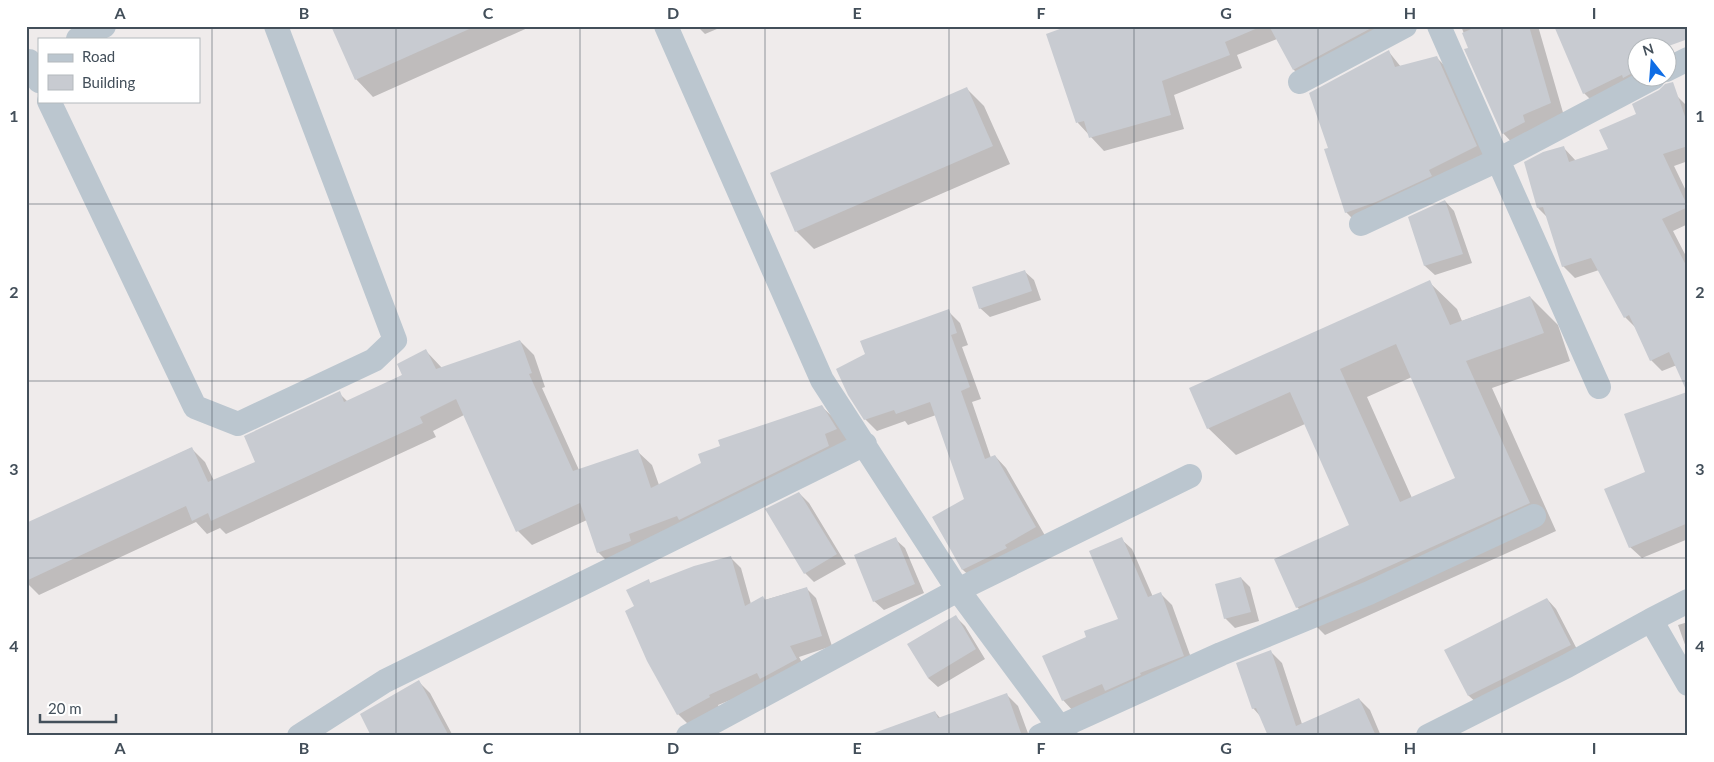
<svg xmlns="http://www.w3.org/2000/svg" width="1714" height="762" viewBox="0 0 1714 762" font-family="Lato,sans-serif">
	<style>
		.shadow { fill: #0003; fill-rule: evenodd }
		.building { fill: #c8cbd1; fill-rule: evenodd }
		.lines { fill: none; stroke-linecap: round; stroke-linejoin: round }
		.minor { stroke: #bbc6cf; stroke-width: 24 }
		.grid { fill: none; stroke: #434f5a; stroke-width: 1; stroke-opacity: 0.55 }
		.neatline { fill: none; stroke: #434f5a; stroke-width: 2 }
		.grid-label { font-size: 16px; text-anchor: middle; font-weight: bold; fill: #434f5a }
	</style>
	<rect width="100%" height="100%" fill="#efebeb"/>
	<path class="shadow" d="M332,26H532L373,97L356,79Z
		M697,26H724L705,34Z
		M1072,26H1427L1412,27L1307,83L1294,70L1277,39L1237,55L1242,68L1174,95L1184,129L1104,151L1078,123Z
		M1461,26H1538L1564,116L1516,147L1503,133Z
		M1636,48V78L1594,103L1584,93Z
		M1389,52L1401,67L1437,58L1448,69L1487,157L1357,223L1346,212L1330,149Z
		M966,88L984,106L1010,164L814,249L796,231Z
		M1677,96L1688,107V161L1674,166L1688,195V224L1673,231L1688,260V390L1677,365L1662,371L1651,360L1636,328L1625,317L1599,270L1575,278L1563,266L1548,218L1538,208L1563,147L1576,161L1609,150Z
		M1445,201L1454,211L1472,263L1435,275L1425,266L1410,218Z
		M1024,271L1034,280L1041,300L990,317L980,308Z
		M1429,282L1457,309L1462,321L1530,297L1558,325L1570,361L1492,388L1556,531L1325,635L1297,607L1351,525L1305,424L1236,455L1208,428ZM1412,377L1457,478L1412,498L1367,397Z
		M948,311L960,323L968,345L962,347L981,399L972,402L991,458L995,456L1006,468L1047,539L975,581L963,570L934,518L966,500L936,415L908,425L905,421L877,431L865,419Z
		M520,341L534,355L545,387L542,388L579,470L637,451L652,465L659,485L821,406L836,420L850,443L612,566L598,552L587,520L532,545L518,531L464,415L433,431L436,437L226,534L220,528L207,534L196,522L39,595L26,582V525L191,448L205,462L214,481L257,462L339,393L348,402L403,375L426,351L442,368Z
		M1688,393V539L1642,558L1630,547L1646,473Z
		M799,493L809,503L846,564L814,582L805,573Z
		M895,539L905,548L924,593L884,610L874,601Z
		M1121,539L1132,549L1153,597L1161,594L1172,605L1194,666L1073,711L1063,700L1088,638L1119,620Z
		M731,558L741,568L751,604L806,588L816,598L832,646L799,657L806,670L718,705L719,707L688,724L678,714L636,607L648,580L651,584Z
		M1241,578L1250,587L1259,621L1235,628L1225,618Z
		M1547,599L1556,609L1580,655L1479,705L1469,696L1446,650Z
		M956,617L965,626L985,659L938,687L928,678Z
		M1688,622V653L1678,625Z
		M1270,651L1282,663L1302,724L1359,699L1370,710L1381,736H1269L1261,717L1253,708Z
		M419,682L430,693L453,736H373Z
		M1007,695L1018,706L1029,736H893L935,712L941,719Z"/>
	<path class="building" d="M331,26H476L355,80Z
		M1068,26H1260V27L1225,42L1230,55L1162,81L1171,115L1089,138L1084,121L1076,123L1046,34Z
		M1269,26H1375L1293,70Z
		M1478,26H1529L1551,103L1523,115L1525,122L1502,134L1464,49L1468,48L1462,33Z
		M1554,26H1688V39L1663,48H1636V71L1623,78L1622,75L1583,94Z
		M1389,50L1395,67L1437,56L1477,146L1429,170L1432,176L1376,202L1345,213L1324,149L1328,148L1309,93Z
		M1673,82L1688,125V146L1663,154L1688,207L1662,219L1688,269V523L1629,548L1604,489L1645,472L1624,414L1687,392L1669,352L1650,361L1629,315L1624,318L1591,258L1562,267L1543,207L1537,208L1524,162L1543,152L1564,146L1569,162L1608,149L1599,130L1636,114L1632,104L1659,90L1665,84Z
		M967,87L993,146L795,232L770,173Z
		M1445,200L1463,254L1424,266L1408,217Z
		M1025,270L1032,291L979,309L972,287Z
		M1430,280L1450,325L1530,296L1544,333L1466,361L1530,503L1296,608L1274,559L1349,525L1290,392L1207,429L1189,388ZM1396,344L1455,478L1400,502L1340,369Z
		M949,309L957,333L951,335L970,387L961,391L985,459L995,455L1036,527L1005,545L1007,548L962,570L932,517L964,499L930,402L896,414L894,410L864,420L848,395L836,369L865,354L860,341Z
		M520,340L532,373L529,374L573,471L638,449L651,488L701,463L698,454L720,446L718,440L822,405L837,429L825,434L829,446L679,520L677,516L629,534L631,541L597,553L580,503L516,532L456,399L420,417L423,423L211,521L208,513L192,521L186,506L26,581V523L192,447L208,482L255,462L244,436L340,391L344,402L402,375L397,364L426,349L436,369Z
		M799,492L837,554L804,574L765,509Z
		M896,537L915,584L873,602L854,555Z
		M1122,537L1148,597L1161,592L1184,656L1140,673L1141,675L1105,691L1102,684L1062,701L1042,656L1086,637L1084,631L1118,619L1089,551Z
		M731,556L745,606L763,596L765,600L807,587L822,636L790,646L797,659L760,679L757,673L709,695L710,697L677,715L647,661L625,611L634,606L626,590L649,579L650,583L694,566Z
		M1241,577L1251,612L1224,619L1215,584Z
		M1547,598L1571,645L1468,696L1444,650Z
		M956,615L976,649L928,678L907,644Z
		M1271,650L1296,726L1359,698L1376,736H1268L1256,708L1252,709L1236,663Z
		M419,680L449,736H371L360,714Z
		M1007,693L1022,736H874V733L935,711L938,718Z"/>
	<g class="lines">
		<path class="minor" d="M666,26L822,380L958,590L1066,736
			M1439,26L1498,160L1653,78
			M78,39L104,26
			M29,61L39,81
			M1666,70L1688,59
			M1300,82L1405,26
			M49,101L195,407L238,424L374,360L395,340L276,26
			M1361,224L1498,160L1599,387
			M1651,620L1688,601
			M299,736L385,681L865,444
			M688,736L958,590L1190,476
			M1040,736L1221,654L1369,593L1534,516
			M1428,736L1567,666L1651,620L1688,684"/>
	</g>
	<path class="grid" d="M212,26V736M396,26V736M580,26V736M765,26V736M949,26V736M1134,26V736M1318,26V736M1502,26V736M26,204H1688M26,381H1688M26,558H1688"/>
	<rect width="1714" height="762" fill="none" stroke="#ffffff" stroke-width="55"/>
	<rect x="38" y="38" width="162" height="65" fill="#ffffff" stroke="#b4b9bd"/>
	<rect x="48" y="54" width="25" height="8" fill="#bbc6cf" stroke="#b4b9bd"/>
	<text x="82" y="62" font-size="15" fill="#434f5a">Road</text>
	<rect x="48" y="75" width="25" height="15" fill="#c8cbd1" stroke="#b4b9bd"/>
	<text x="82" y="88" font-size="15" fill="#434f5a">Building</text>
	<g transform="translate(1652 62) rotate(343)"><circle r="24" fill="#ffffff" stroke="#b4b9bd"/>
	<path d="M0-4L9 19L0 12L-9 19Z" fill="#0f6de5"/>
	<text y="-8" font-size="14" font-weight="bold" text-anchor="middle" fill="#434f5a">N</text>
	</g>
	<path d="M40 714v8h76v-8" fill="none" stroke="#434f5a" stroke-width="2.5"/>
	<text x="48" y="714" font-size="15" fill="#434f5a" stroke="#ffffff" stroke-width="4" paint-order="stroke">20 m</text>
	<rect x="28" y="28" width="1658" height="706" class="neatline"/>
	<g class="grid-label">
		<text x="120" y="19">A</text>
		<text x="304" y="19">B</text>
		<text x="488" y="19">C</text>
		<text x="673" y="19">D</text>
		<text x="857" y="19">E</text>
		<text x="1041" y="19">F</text>
		<text x="1226" y="19">G</text>
		<text x="1410" y="19">H</text>
		<text x="1594" y="19">I</text>
		<text x="14" y="122">1</text>
		<text x="1700" y="122">1</text>
		<text x="14" y="298">2</text>
		<text x="1700" y="298">2</text>
		<text x="14" y="475">3</text>
		<text x="1700" y="475">3</text>
		<text x="14" y="652">4</text>
		<text x="1700" y="652">4</text>
		<text x="120" y="754">A</text>
		<text x="304" y="754">B</text>
		<text x="488" y="754">C</text>
		<text x="673" y="754">D</text>
		<text x="857" y="754">E</text>
		<text x="1041" y="754">F</text>
		<text x="1226" y="754">G</text>
		<text x="1410" y="754">H</text>
		<text x="1594" y="754">I</text>
	</g>
</svg>
